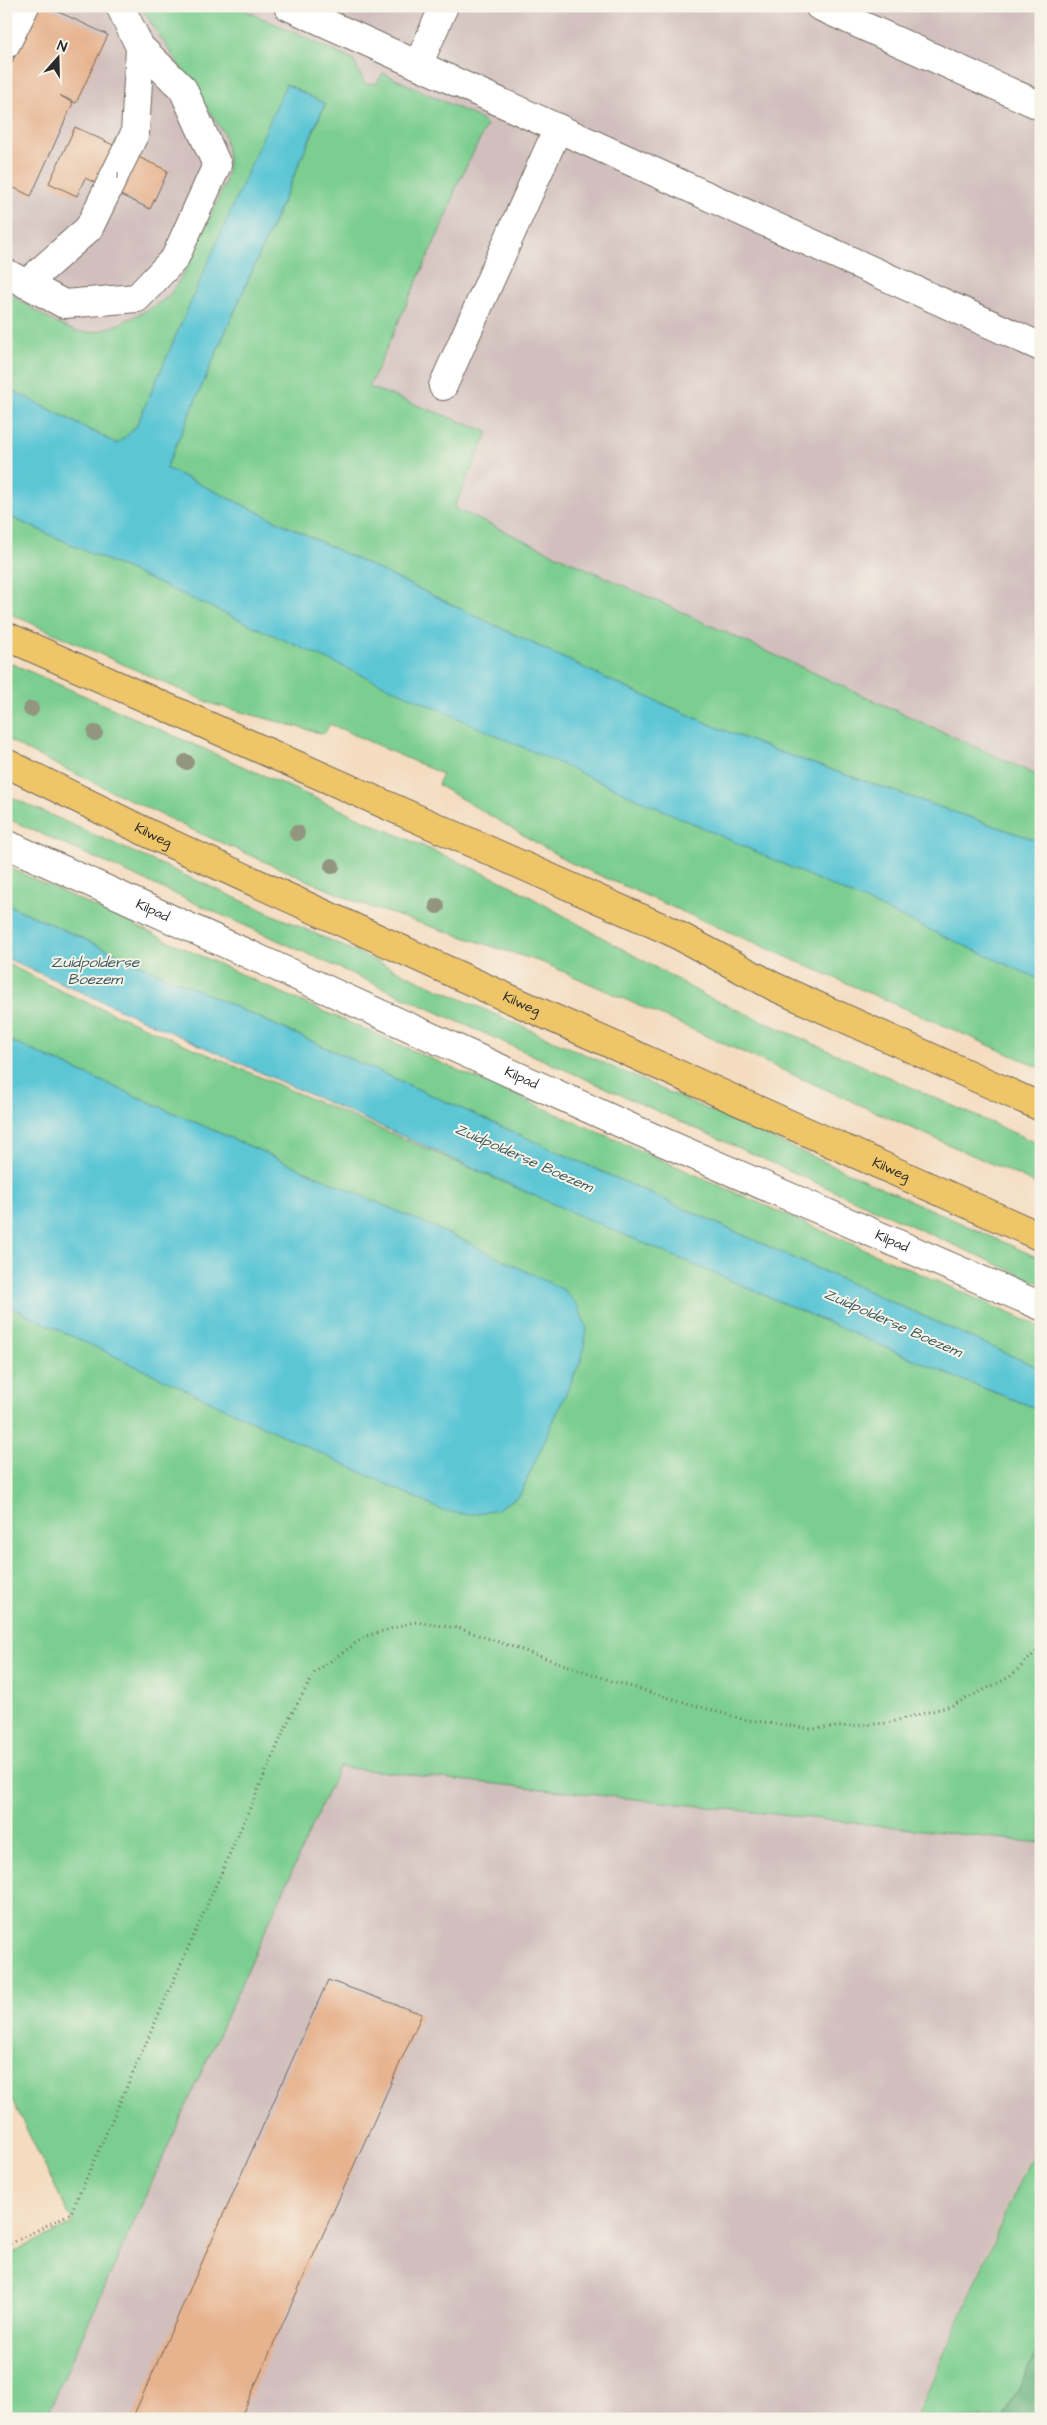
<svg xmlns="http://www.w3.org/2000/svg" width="1047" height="2425" viewBox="0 0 1047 2425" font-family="'Architects Daughter',sans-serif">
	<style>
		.industrial { fill: #d1bfbd }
		.green { fill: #7bce90; stroke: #537c5e }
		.forest { fill: #64b17a; stroke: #486e52 }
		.water { fill: #5bc6d5; stroke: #437880 }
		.building { fill: #e7b38f }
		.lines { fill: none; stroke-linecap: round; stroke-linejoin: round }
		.minor-casing { stroke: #71695f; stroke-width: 30 }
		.major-casing { stroke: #71695f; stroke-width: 30 }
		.path { stroke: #71695f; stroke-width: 3; stroke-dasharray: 1 4; stroke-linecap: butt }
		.minor { stroke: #fff; stroke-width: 28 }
		.major { stroke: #eec569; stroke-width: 28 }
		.tree { fill: #93967f }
		.labels { text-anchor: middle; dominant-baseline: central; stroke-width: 4; stroke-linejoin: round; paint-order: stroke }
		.number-label { font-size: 11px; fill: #5a4d44 }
		.street-label { font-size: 14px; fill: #2b2b2b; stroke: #f7f3e8 }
		.water-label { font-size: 15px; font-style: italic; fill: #395a5e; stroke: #f7f3e8 }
	</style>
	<rect width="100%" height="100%" fill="#f7f3e8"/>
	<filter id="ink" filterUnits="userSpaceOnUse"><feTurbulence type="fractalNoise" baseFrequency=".02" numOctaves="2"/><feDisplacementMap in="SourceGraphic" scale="10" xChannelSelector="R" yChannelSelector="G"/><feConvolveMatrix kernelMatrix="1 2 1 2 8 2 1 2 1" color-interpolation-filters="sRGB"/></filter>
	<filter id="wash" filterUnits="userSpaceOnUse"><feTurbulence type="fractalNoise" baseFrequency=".0096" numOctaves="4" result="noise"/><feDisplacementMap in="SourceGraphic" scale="20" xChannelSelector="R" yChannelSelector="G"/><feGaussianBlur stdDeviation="1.12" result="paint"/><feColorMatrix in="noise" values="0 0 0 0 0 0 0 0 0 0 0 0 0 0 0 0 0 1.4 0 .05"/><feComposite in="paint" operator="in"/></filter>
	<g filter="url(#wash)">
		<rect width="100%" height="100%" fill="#f4dcc0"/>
		<path class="industrial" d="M6,6H1041V857L785,768L6,399Z
			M339,1767L1041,1843V2131L914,2419H45Z"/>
		<path class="green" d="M140,6H236L353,60L365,84L377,83L383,73L477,117L487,125L456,187L450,208L369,387L488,432L454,508L1041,777V842L774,750L721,729L620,685L166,468L325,105L287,84L136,427L118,444L6,387V291C28,305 50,323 75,331C92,335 108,329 123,322C137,315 153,308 166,298C185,281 213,209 225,183C230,164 228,150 223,132Z
			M6,515L1041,977V1068L569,862L438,785L442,774L330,724L324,734L212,704L6,612Z
			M6,661L506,883L704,995L1041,1145V1186L544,963L361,904L197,832L24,749L6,738Z
			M6,795L1041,1259V1284L6,818Z
			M6,866L262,984L1041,1327V1369L6,904Z
			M6,963L61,991L957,1378L1041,1410V1843L339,1767L45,2419H6V2256L73,2223L6,2088V1305L96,1346L520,1495L582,1358L467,1242L6,1039Z
			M1041,2134V2343L1003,2419H915Z"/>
		<path class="forest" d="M1041,2343V2419H1003Z"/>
		<path class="water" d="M286,84L325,104L166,468L620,685L721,729L774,750L1041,842V980L6,515V387L117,444L136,427Z
			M6,904L1041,1369V1410L957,1378L562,1208L6,958Z
			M6,1039L467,1242L564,1290L578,1306L587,1329L582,1358L520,1495L497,1509L469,1515L441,1510L6,1305Z"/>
		<g id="blocks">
			<path class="building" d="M38,6H46L108,35L76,103L59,95L73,103L31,196L6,184V75Z
				M75,127L168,171L150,209L85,178L77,196L49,183Z
				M328,1980L422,2014L240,2419H132Z"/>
		</g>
	</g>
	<g filter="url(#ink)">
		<use href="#blocks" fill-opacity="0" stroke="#71695f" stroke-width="1"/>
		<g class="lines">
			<defs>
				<g id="minor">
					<path d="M288,6L1041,347"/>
					<path d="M819,6L1041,106"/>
					<path d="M6,44L25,6"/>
					<path d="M418,65L444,6"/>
					<path d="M6,273L64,304L137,298L175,258L217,165L183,89L140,47L120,6"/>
					<path d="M26,284L89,228L135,133L140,47"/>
					<path d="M443,386L558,128"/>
					<path id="s1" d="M6,844L638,1131L1041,1306"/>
				</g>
				<g id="major">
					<path d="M6,636L670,931L775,987L1041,1107"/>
					<path id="s2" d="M6,763L154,836L488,989L1041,1237"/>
				</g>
			</defs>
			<use href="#minor" class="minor-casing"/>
			<use href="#major" class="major-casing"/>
			<path class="path" d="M6,2246L71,2213L291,1715L315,1672L366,1636L414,1622L458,1628L615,1682L742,1719L812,1729L887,1723L951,1706L1010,1677L1041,1647"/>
			<use href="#minor" class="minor"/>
			<use href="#major" class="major"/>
		</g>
		<g class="tree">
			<circle cx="31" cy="709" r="8"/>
			<circle cx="95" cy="733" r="8"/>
			<circle cx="186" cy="762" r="8"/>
			<circle cx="297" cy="833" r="8"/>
			<circle cx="332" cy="866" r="8"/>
			<circle cx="437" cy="906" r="8"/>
		</g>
	</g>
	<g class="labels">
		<g class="number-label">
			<text x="117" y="174">1</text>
		</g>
		<g class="street-label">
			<text stroke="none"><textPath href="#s2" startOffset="164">Kilweg</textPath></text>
			<text stroke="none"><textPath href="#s1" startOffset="161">Kilpad</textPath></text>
			<text stroke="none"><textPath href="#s2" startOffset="569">Kilweg</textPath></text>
			<text stroke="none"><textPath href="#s1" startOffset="566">Kilpad</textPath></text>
			<text stroke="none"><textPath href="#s2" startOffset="974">Kilweg</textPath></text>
			<text stroke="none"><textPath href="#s1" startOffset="971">Kilpad</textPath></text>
		</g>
		<g class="water-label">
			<text x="95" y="962">Zuidpolderse<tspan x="95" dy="17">Boezem</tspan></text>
			<text transform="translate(524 1158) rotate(24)">Zuidpolderse Boezem</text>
			<text transform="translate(893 1323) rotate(24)">Zuidpolderse Boezem</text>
		</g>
	</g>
	<rect width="1047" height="2425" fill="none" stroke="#f7f3e8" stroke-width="25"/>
	<g transform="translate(58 58) rotate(20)" stroke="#f7f3e8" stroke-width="4" paint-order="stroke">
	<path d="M0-4L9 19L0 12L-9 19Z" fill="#2b2b2b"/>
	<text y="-8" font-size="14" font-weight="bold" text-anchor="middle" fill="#2b2b2b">N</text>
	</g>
</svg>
